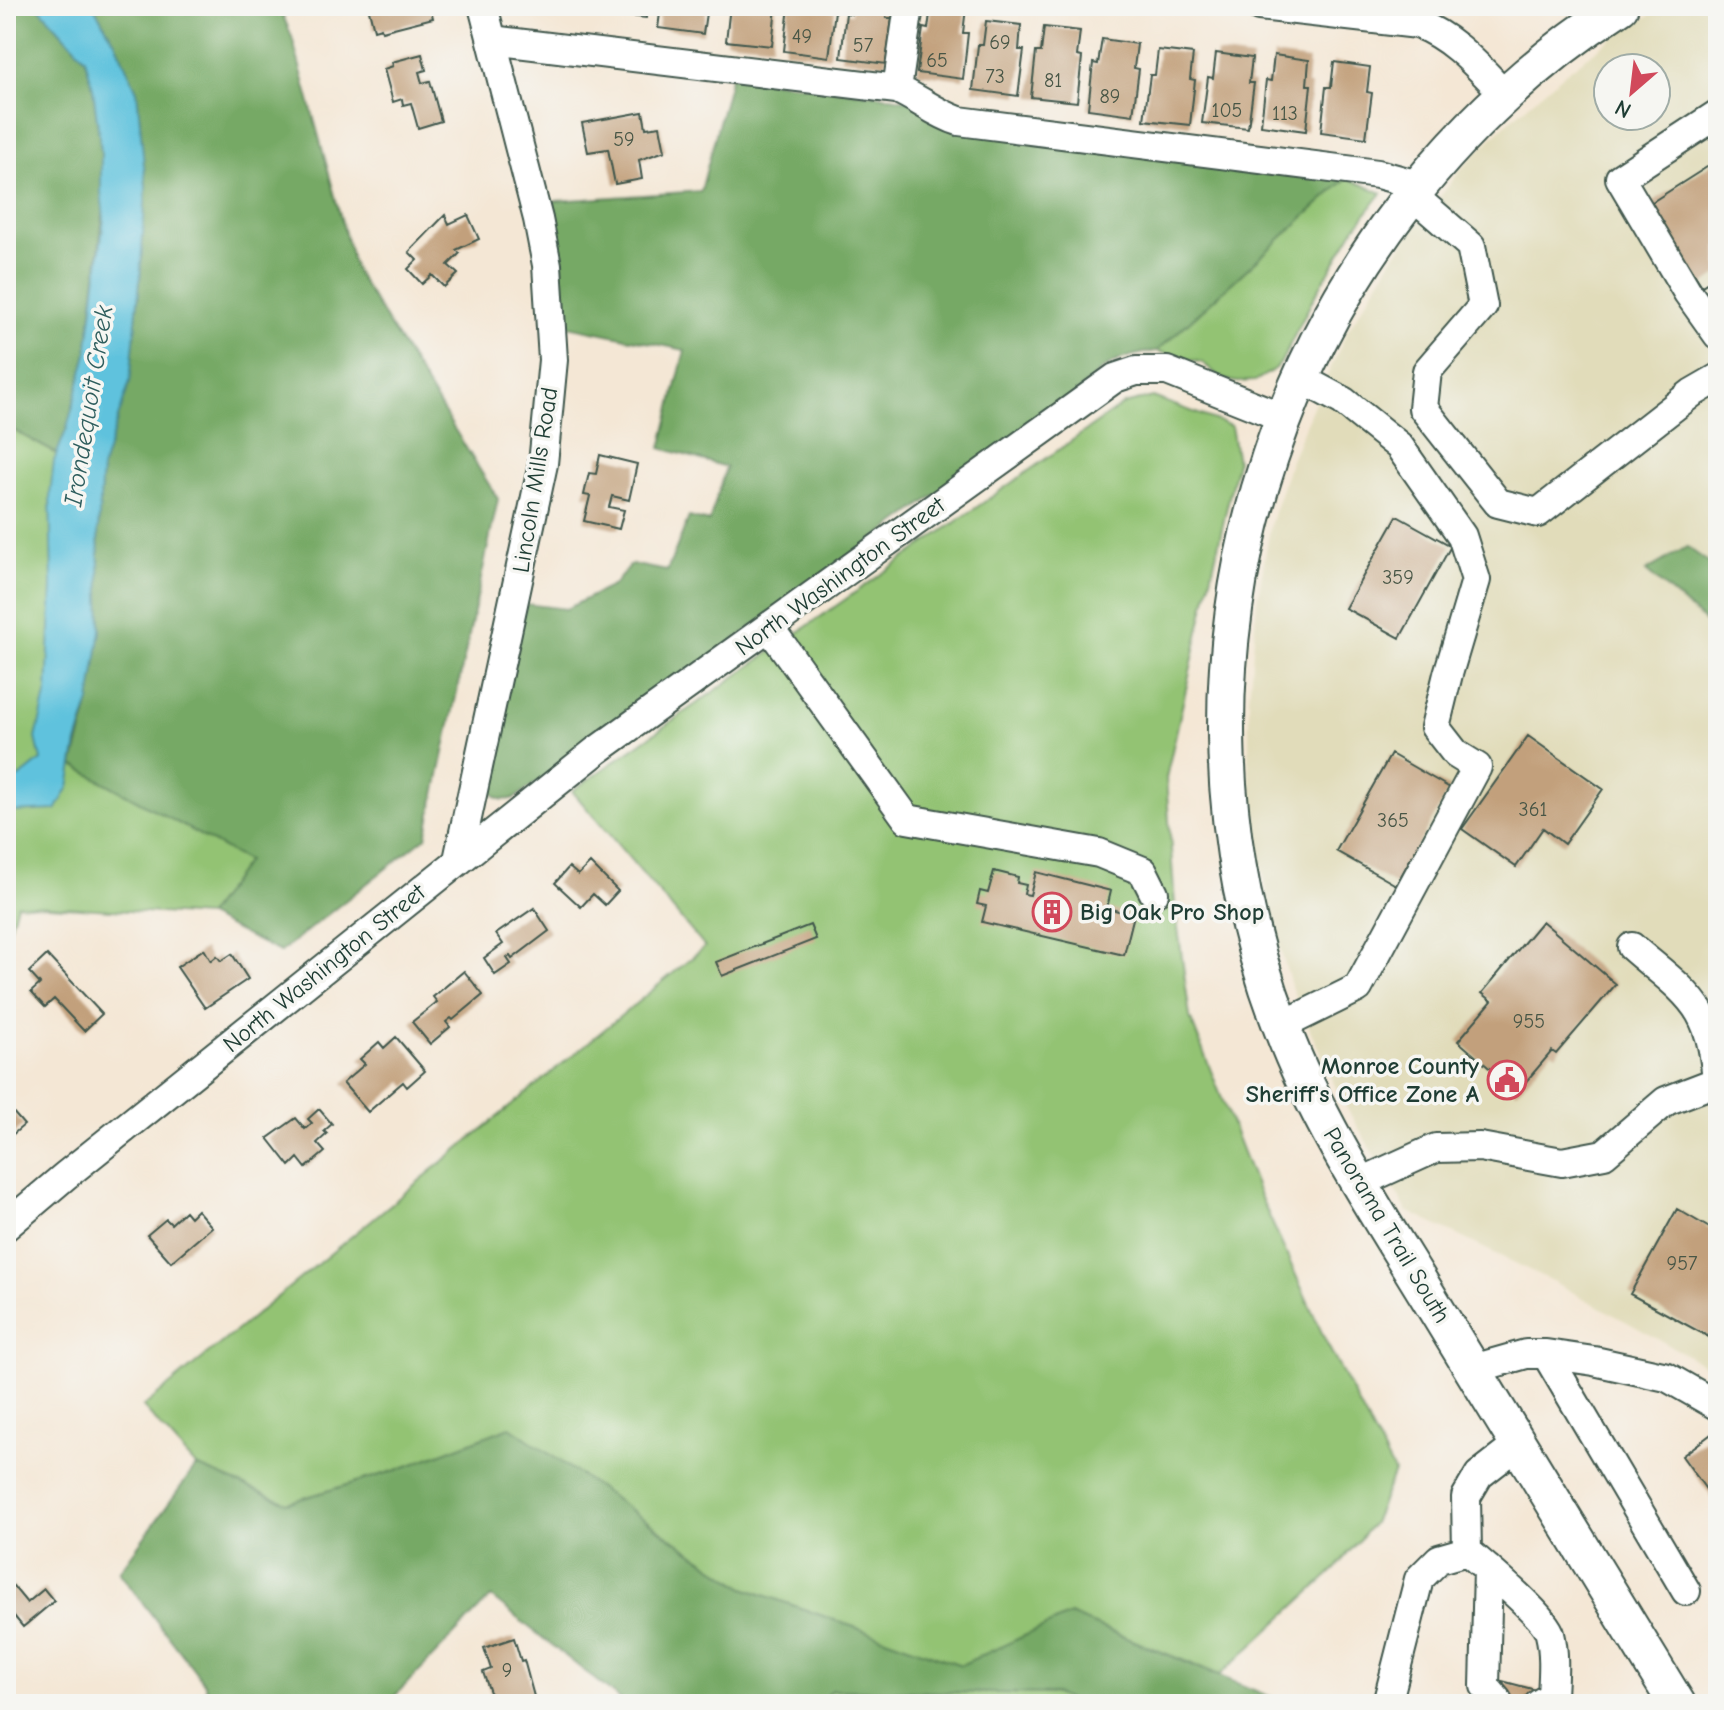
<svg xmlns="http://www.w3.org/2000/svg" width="1724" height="1710" viewBox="0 0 1724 1710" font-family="'Comic Neue',sans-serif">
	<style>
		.built { fill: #e1dcba; fill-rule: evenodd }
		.green { fill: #93c373; stroke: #598054; stroke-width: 2 }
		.forest { fill: #76a965; stroke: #4a734c; stroke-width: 2 }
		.water { fill: #5fc2dd; stroke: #3f8088; stroke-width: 2 }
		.building { fill: #c2a07b }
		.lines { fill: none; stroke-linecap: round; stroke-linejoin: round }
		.minor-casing { stroke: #3f564c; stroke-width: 32 }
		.major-casing { stroke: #3f564c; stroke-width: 40 }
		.minor { stroke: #fff; stroke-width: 28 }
		.major { stroke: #fff; stroke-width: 36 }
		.labels { text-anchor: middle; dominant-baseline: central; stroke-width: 7; stroke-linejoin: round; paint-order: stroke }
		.number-label { font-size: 20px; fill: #485646 }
		.street-label { font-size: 24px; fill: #1f3d34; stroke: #f6f6f2 }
		.poi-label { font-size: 24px; font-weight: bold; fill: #1f3d34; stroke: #f6f6f2; text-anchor: start }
		.water-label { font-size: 26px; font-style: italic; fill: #2f5e5e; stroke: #f6f6f2 }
	</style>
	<rect width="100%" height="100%" fill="#f6f6f2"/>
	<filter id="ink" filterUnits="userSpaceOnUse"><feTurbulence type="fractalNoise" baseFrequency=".0125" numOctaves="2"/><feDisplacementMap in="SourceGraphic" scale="16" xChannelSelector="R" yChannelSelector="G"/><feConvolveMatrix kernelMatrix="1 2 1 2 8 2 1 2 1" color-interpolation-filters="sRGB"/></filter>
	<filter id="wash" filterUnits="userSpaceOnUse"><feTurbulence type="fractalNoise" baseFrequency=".006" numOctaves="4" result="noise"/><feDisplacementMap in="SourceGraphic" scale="32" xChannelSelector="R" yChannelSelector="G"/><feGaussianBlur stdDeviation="1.8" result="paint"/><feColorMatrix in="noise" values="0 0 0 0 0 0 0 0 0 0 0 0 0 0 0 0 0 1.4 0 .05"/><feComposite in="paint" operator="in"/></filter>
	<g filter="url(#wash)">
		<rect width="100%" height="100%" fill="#f4e7d5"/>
		<path class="built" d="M1665,6H1718V569L1687,547L1646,571L1718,633V1372L1554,1282L1407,1211L1339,1095L1292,989L1274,926L1259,853L1249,771V699L1257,602L1271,522L1291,460L1314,404L1348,330L1399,249L1463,167L1505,125L1565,73L1615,36ZM1608,68H1656V116H1608Z"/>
		<path class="green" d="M1347,178L1382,193L1355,228L1313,299L1280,364L1270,372L1255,381L1236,382L1222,379L1203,363L1157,351Z
			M1153,397L1231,426L1237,462L1166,778L1175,906L1190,1017L1260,1196L1327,1344L1394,1472L1373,1523L1335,1569L1220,1675L1070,1615L961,1665L744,1588L510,1427L397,1470L287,1503L196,1466L143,1407L705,947L572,791L1124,404Z
			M6,426L102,479L101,630L73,765L247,861L207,916L17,904L6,942Z
			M830,1690L1055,1694L1078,1704H818Z"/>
		<path class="forest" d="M6,6H38L85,58L93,88L101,151V192L104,205L87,354L67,428L57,454L6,426Z
			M93,6H279L292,37L355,270L498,499L426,837L280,952L207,916L247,861L73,765L90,701L101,630L98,531L102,467L130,381L140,281L146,187L137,91L115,42Z
			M731,76L879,95L1347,178L1157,351C1119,356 1104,364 1078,392L515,798C501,802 496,799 488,787L526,604L566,609L614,585L631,564L667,571L689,517L709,522L726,467L661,448L685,350L563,325L542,202L701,191Z
			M1687,547L1718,569V633L1646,571Z
			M510,1427L744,1588L961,1665L1070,1615L1288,1704H1079L1055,1694L831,1690L818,1704H626L491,1597L387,1704H209L205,1684L119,1572L196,1466L287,1503L397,1470Z"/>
		<path class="water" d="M38,6H93L115,42L137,91L146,187L140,280L130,381L102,467L98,531L101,630L90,701L77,742L69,787L56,810L13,812L6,817V783L21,776L41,760L36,738L47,691L52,586L50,494L54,461L67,428L87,354L104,218L101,192V151L93,88L85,58Z"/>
		<g id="blocks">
			<path class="building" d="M368,6H430L433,18L382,31L381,28L374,30Z
				M548,6H590L589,13Z
				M602,6H648L646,18L601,13Z
				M661,6H707L703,34L658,28Z
				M730,6H776L772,46L726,41Z
				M789,6H830V11H835L829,57L784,51Z
				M852,6H888L886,18H892L886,64L841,58L846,13L851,14Z
				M931,6L966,8L963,33H968L963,79L917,73L923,28L928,29Z
				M986,21L1021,25L1019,50H1024L1018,96L973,90L978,45H983Z
				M1044,27L1080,31L1077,56L1082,57L1077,102L1031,97L1036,52H1041Z
				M1102,39L1137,44L1134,68L1139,69L1133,115L1088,109L1093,63L1098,64Z
				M1158,50L1193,54L1190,79L1195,80L1190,125L1144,120L1150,75H1155Z
				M1216,53L1252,58L1249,83H1254L1248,128L1202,123L1208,77L1213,78Z
				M422,54L426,70L419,72L422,83L430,81L441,121L418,128L411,103L403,105L402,99L393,102L384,69L393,66L392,62Z
				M1274,55L1309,60L1307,85H1311L1306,131L1261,125L1266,80L1271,81Z
				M1334,62L1370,67L1367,92L1372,93L1366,138L1321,132L1326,87H1331Z
				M643,112L646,128L660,126L665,151L639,160L642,179L615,184L608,149L588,152L582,123Z
				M1718,160V275L1702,286L1649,204Z
				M445,215L449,224L468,215L479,239L456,250L460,253L448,265L458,274L444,287L432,275L422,284L408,269L417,260L409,252Z
				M600,455L637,464L629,500L612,496L609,507L624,510L619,529L584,521L590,496L584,495L589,473L596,474Z
				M1397,516L1451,546L1400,638L1345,608Z
				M1528,736L1603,789L1564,844L1543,828L1516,867L1462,829Z
				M1391,754L1450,788L1396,885L1336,851Z
				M590,863L618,891L605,905L593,894L581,907L555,883L569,867L578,875Z
				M994,871L1018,877L1017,883L1026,885L1024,894L1030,895L1036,872L1111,891L1107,908L1134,915L1124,955L982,922L986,906L977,904L980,891L988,893Z
				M534,908L549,931L512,959L510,956L507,958L511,964L495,975L484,958L503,944L496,934Z
				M1542,921L1616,984L1556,1054L1552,1051L1517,1092L1458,1041L1492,1001L1482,993Z
				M810,925L816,939L722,976L716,962Z
				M204,949L211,961L217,956L221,961L232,954L248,979L205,1008L177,967Z
				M47,955L102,1014L84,1031L54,999L45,1007L31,992L40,984L29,972Z
				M464,971L483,995L453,1020L451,1018L446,1022L450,1027L430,1044L412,1022L437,1002L433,997Z
				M396,1037L425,1071L407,1087L403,1082L368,1112L343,1083L365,1064L360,1059L379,1042L384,1048Z
				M6,1104L24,1125L6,1140Z
				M319,1109L332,1124L324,1131L327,1134L317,1143L325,1152L306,1168L298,1158L290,1166L268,1138L296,1118L305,1129L312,1123L308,1119Z
				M1677,1209L1718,1233V1342L1630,1294Z
				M197,1210L212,1227L171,1262L147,1235L166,1219L171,1224L185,1211L190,1217Z
				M1714,1432L1718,1438V1506L1682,1456Z
				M13,1586L27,1603L44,1589L54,1601L23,1627L14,1616L6,1622V1592Z
				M514,1638L521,1661L524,1660L536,1704H494L483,1672L491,1669L484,1648Z
				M1502,1681L1536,1690L1532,1704H1496Z"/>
		</g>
	</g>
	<g filter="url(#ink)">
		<use href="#blocks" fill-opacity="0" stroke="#3f564c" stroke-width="2"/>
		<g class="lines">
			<defs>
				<path id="minor" d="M1259,6L1418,24C1454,38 1478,67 1504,93
					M492,40L897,89C919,99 937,114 959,121L1378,174L1418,185
					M897,89L909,6
					M1718,114L1620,178L1688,293L1718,335
					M1411,194L1471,246L1483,306L1427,371L1423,408L1498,503L1538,513L1692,393L1718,378
					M769,627L907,819L1099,853L1143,871L1154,893
					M458,860L543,464L553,360L547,265L538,219L483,6
					M1632,947C1654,967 1685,987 1700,1013C1712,1034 1715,1058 1717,1081
					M1281,1026L1358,988L1477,767L1456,754L1435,727L1448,674L1476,580L1462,536L1399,446L1343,401L1300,378
					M1359,1183L1436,1148L1480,1147L1562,1162L1604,1154L1666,1101L1718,1081
					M6,1226L65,1176L596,751L1115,378L1136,371H1167L1282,417
					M1546,1354L1686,1591
					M1473,1369L1526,1354H1546L1594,1361L1667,1377L1718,1406
					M1519,1444L1479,1475L1466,1497L1467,1551C1483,1565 1546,1617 1550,1634C1555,1654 1553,1676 1552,1696L1539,1704
					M1488,1569L1485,1686L1497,1700
					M1387,1704L1419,1579L1439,1559L1467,1551"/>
				<path id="major" d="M1620,6C1282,225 1137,649 1282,1028C1320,1129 1382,1220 1437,1311C1517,1442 1597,1573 1677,1704"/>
			</defs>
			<use href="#minor" class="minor-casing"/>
			<use href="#major" class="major-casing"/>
			<use href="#minor" class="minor"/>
			<use href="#major" class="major"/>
		</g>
	</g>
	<defs>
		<symbol id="building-ring" viewBox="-11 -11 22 22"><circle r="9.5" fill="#f6f6f2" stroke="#d1495b" stroke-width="1.5"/><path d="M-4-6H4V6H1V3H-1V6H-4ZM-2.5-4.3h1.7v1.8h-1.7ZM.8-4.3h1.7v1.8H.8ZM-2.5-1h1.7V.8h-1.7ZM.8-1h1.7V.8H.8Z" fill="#d1495b"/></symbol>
		<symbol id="civic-ring" viewBox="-11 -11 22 22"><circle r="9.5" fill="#f6f6f2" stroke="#d1495b" stroke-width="1.5"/><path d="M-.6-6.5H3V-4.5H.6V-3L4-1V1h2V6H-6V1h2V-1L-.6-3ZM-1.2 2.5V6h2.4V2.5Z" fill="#d1495b"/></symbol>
	</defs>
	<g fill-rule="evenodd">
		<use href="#building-ring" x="1030" y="890" width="44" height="44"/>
		<use href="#civic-ring" x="1485" y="1058" width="44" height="44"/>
	</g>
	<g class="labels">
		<g class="number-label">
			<text x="802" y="36">49</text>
			<text x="1000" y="42">69</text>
			<text x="863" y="45">57</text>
			<text x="937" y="60">65</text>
			<text x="995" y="76">73</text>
			<text x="1053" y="80">81</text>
			<text x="1110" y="96">89</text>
			<text x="1227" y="110">105</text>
			<text x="1285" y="113">113</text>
			<text x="624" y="139">59</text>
			<text x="1398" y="577">359</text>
			<text x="1533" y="809">361</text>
			<text x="1393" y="820">365</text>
			<text x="1529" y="1021">955</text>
			<text x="1682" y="1263">957</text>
			<text x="507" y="1670">9</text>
		</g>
		<g class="street-label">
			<text transform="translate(535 480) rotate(-81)">Lincoln Mills Road</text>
			<text transform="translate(840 576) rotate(-36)">North Washington Street</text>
			<text transform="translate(324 968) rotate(-39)">North Washington Street</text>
			<text transform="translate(1387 1225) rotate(59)">Panorama Trail South</text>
		</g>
		<g class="poi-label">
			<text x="1080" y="912">Big Oak Pro Shop</text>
			<text x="1479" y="1066" text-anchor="end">Monroe County<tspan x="1479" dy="28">Sheriff's Office Zone A</tspan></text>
		</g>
		<g class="water-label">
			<text transform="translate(89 406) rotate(-81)">Irondequoit Creek</text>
		</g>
	</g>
	<rect width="1724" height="1710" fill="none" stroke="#f6f6f2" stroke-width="32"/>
	<g transform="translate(1632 92) rotate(208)"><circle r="38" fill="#f6f6f2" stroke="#a0aca6" stroke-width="2"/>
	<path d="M0-6L14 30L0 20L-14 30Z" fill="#d1495b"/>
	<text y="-12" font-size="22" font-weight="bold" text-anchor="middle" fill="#1f3d34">N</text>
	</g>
</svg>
